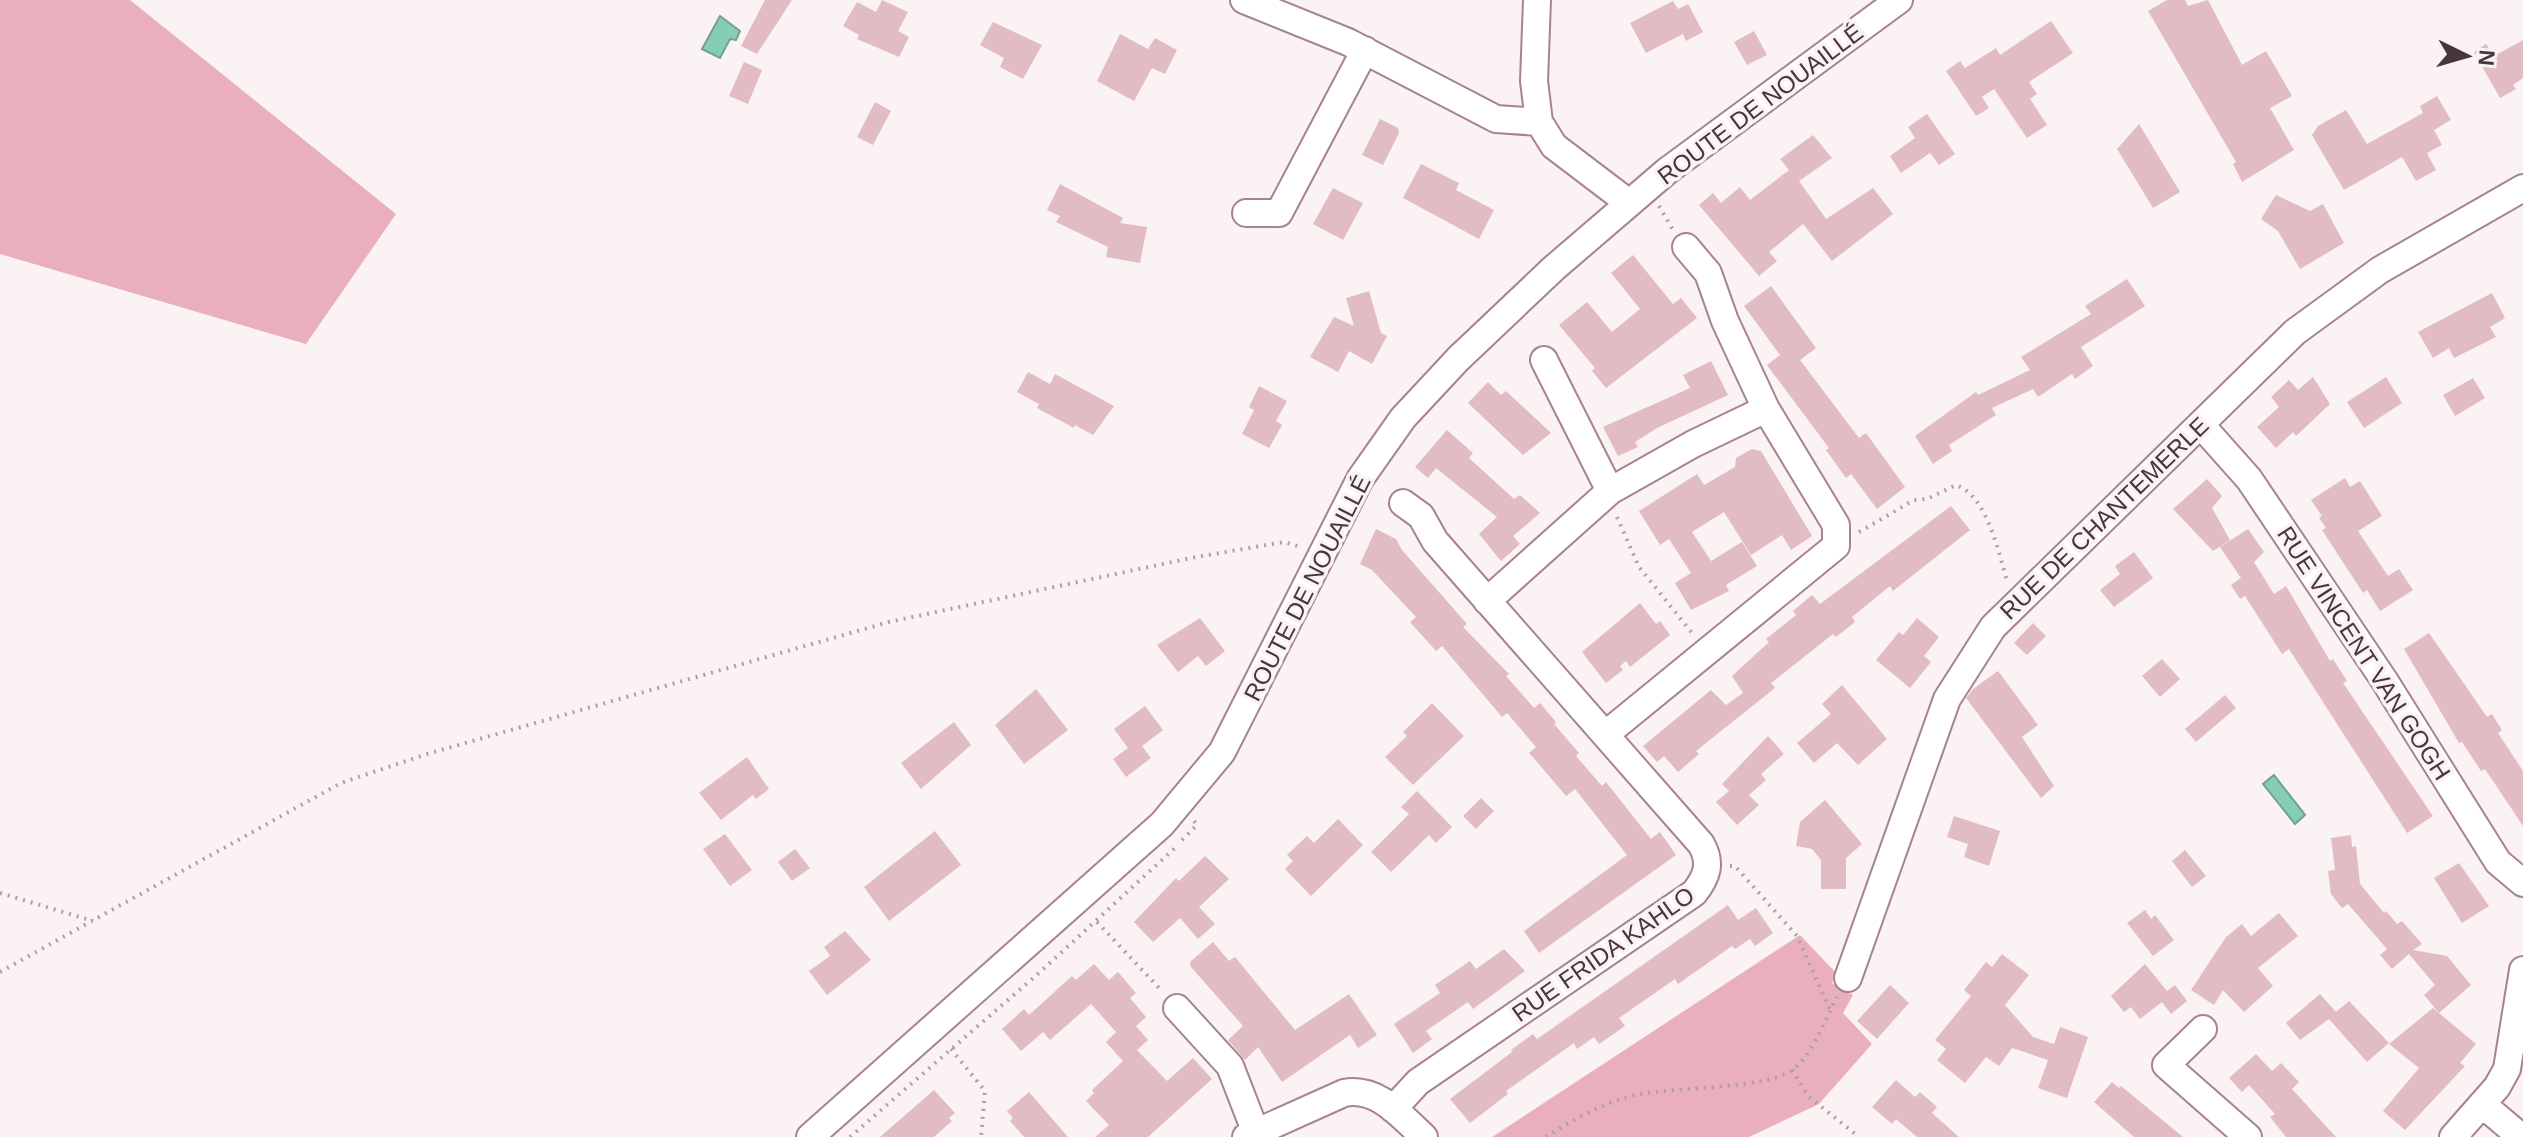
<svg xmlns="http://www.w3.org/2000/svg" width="2523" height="1137" viewBox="0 0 2523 1137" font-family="Arial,sans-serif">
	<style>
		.green { fill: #eaafbc }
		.water { fill: #85ceb5; stroke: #72a190; stroke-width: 2 }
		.building { fill: #e1bcc4 }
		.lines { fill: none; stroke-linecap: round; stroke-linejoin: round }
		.minor-casing { stroke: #a7848b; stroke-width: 30 }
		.path { stroke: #aba0a2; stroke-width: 4; stroke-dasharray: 2 6; stroke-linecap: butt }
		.minor { stroke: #fff; stroke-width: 26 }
		.labels { text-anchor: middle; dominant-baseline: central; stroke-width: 7; stroke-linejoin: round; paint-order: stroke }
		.street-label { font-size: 24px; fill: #46373a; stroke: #faf2f3 }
	</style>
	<rect width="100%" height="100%" fill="#faf2f3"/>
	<path class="green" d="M0,0H130L396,214L306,344L0,254Z
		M1800,935L1836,973L1832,983L1853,995L1843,1013L1872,1044L1819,1104L1749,1137H1492Z"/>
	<path class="water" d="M720,16L740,31L736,40L730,39L720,58L702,49Z
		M2274,775L2305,815L2295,824L2263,784Z"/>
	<path class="building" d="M765,0H792L757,54L741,46Z
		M882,0L908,12L898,31L909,37L899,57L857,39L859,35L843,26L857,2L876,12Z
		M2167,0H2185L2188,6L2208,0L2242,65L2266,51L2292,96L2270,108L2294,150L2242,182L2233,164L2236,162L2148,11Z
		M1673,1L1678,9L1688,4L1703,32L1686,41L1683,34L1646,53L1630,23Z
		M2051,21L2073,53L2029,82L2037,94L2030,99L2047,125L2027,138L1994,89L1982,97L1989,108L1976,116L1946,71L1960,61L1965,68L1996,48L2000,55Z
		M993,22L1042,45L1023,79L1000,67L1004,58L980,45Z
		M1754,31L1767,55L1747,65L1734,42Z
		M1120,34L1148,49L1155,38L1177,50L1165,74L1152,68L1134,101L1097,81Z
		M2523,40V78L2513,85L2516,89L2500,98L2474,52L2486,44L2494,56Z
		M744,62L762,70L748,104L729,96Z
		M2437,96L2451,120L2434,130L2442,145L2427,153L2436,170L2416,181L2402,157L2344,190L2312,135L2318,126L2346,110L2367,144L2423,113L2420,106Z
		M875,102L891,111L873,145L857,137Z
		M1927,114L1955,154L1939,165L1930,153L1901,173L1890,156L1915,138L1908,127Z
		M1380,119L1398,128L1399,133L1383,165L1362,155Z
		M2139,124L2180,192L2153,208L2117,149Z
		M1813,135L1832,158L1799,181L1826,219L1873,188L1893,214L1832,261L1803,224L1769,252L1777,261L1759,276L1699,205L1713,193L1721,203L1740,187L1750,200L1789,170L1780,159Z
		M1421,164L1459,183L1456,190L1494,210L1479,239L1403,198Z
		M1060,184L1123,218L1120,223L1147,227L1140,263L1106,257L1108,247L1056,222L1060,216L1047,210Z
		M1333,188L1363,203L1343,240L1313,224Z
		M2276,195L2310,211L2323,204L2344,243L2300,269L2278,231L2261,219Z
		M1633,255L1673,304L1681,298L1697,318L1606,388L1592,371L1595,368L1559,325L1587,302L1612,332L1640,309L1611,273Z
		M2127,279L2145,306L2081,347L2093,366L2075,379L2072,374L2038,397L2033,389L1992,408L1996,415L1949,445L1952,451L1933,464L1915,436L1976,392L1978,395L2030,370L2021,357L2091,314L2085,306Z
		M1771,286L1816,348L1800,360L1859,438L1866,433L1905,487L1877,509L1851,474L1846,478L1826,450L1829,448L1767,365L1780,355L1744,306Z
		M1369,291L1381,333L1387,336L1372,364L1349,351L1338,372L1310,357L1334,317L1354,326L1346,298Z
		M2492,293L2505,318L2490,327L2496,337L2454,358L2449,348L2433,358L2418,332Z
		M1711,361L1728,395L1657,428L1635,442L1638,447L1618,456L1603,427L1690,388L1683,375Z
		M1028,372L1050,384L1055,374L1114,406L1093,435L1075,425L1074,428L1037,408L1039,404L1017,392Z
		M2313,377L2330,404L2296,436L2293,432L2276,448L2257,427L2279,407L2271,397L2289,380L2298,390Z
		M2386,377L2402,403L2364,428L2347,402Z
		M2473,378L2485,398L2455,416L2443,395Z
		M1488,382L1501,395L1506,391L1551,433L1523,455L1468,403Z
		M1259,386L1287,401L1276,421L1282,425L1269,448L1242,434L1254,410L1249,407Z
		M1447,430L1473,453L1469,458L1514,499L1520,495L1540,513L1513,536L1520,544L1501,561L1479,534L1497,517L1436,468L1428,478L1415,467Z
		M1752,449L1761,451L1812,536L1791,550L1782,535L1751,555L1724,512L1692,532L1711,561L1742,542L1757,566L1726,585L1729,591L1691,610L1675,583L1691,573L1669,539L1660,545L1639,511L1697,474L1704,485L1735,467L1736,458Z
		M2345,478L2350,487L2360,481L2382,516L2358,531L2388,576L2399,569L2413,590L2380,611L2367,590L2363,593L2322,530L2326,528L2319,518L2322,516L2311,500Z
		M2207,479L2222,496L2212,508L2230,540L2213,551L2173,509Z
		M1951,506L1970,530L1893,591L1890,586L1852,617L1855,622L1836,637L1833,634L1771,683L1775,688L1696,751L1699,754L1678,772L1664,756L1657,762L1643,746L1711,690L1726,705L1743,693L1732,676L1769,642L1766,639L1796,615L1793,611L1812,595L1820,604Z
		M1376,529L1396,539L1402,550L1467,624L1463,627L1509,674L1506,676L1534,708L1540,703L1556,722L1554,724L1579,753L1576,756L1602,786L1606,782L1651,839L1660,832L1676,855L1539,953L1524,931L1627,855L1575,789L1566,796L1538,763L1529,753L1536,747L1507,713L1502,717L1442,646L1436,651L1410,622L1416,617L1372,570L1360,564Z
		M2248,529L2264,552L2254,562L2274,594L2286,586L2330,661L2333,659L2347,681L2343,683L2433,816L2407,833L2289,649L2282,654L2245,596L2240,599L2231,585L2241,578L2220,547Z
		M2134,552L2153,578L2114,607L2100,590L2120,574L2115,566Z
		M1640,603L1656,624L1660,621L1670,635L1630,667L1626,661L1620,666L1623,670L1606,683L1582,652Z
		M1200,618L1225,651L1206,666L1198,656L1178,672L1157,645Z
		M1917,618L1939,637L1924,656L1931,662L1910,688L1876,660L1899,632L1903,635Z
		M2033,623L2046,636L2027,655L2014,643Z
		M2429,633L2487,717L2492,714L2502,730L2498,733L2523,771V826L2485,769L2481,771L2462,742L2459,743L2404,649Z
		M2162,659L2180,679L2160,697L2142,676Z
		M1998,671L2038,725L2022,737L2054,786L2041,798L1966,698L1973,689Z
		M1842,685L1887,739L1858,765L1837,743L1814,763L1797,743L1831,714L1822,704Z
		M1036,689L1068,730L1024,764L995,725Z
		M2225,695L2236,708L2196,742L2185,729Z
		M1432,703L1464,736L1413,785L1385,757L1407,736L1403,732Z
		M1145,706L1163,730L1142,746L1151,758L1126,777L1113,759L1128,748L1114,729Z
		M954,722L971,745L921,789L901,763Z
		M1768,736L1784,754L1761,774L1766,780L1749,795L1759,805L1737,825L1716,802L1729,791L1722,784Z
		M747,757L769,789L756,799L753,795L721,820L699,793Z
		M1417,791L1452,827L1436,843L1429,835L1391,872L1371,852L1409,814L1401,807Z
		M1481,798L1494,811L1476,829L1463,816Z
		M1825,800L1862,844L1846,858V889H1821V860L1812,849L1796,846L1800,822Z
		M1954,816L2000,831L1989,866L1964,857L1968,844L1947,837Z
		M1338,819L1363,845L1311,896L1285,869L1293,861L1287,855L1307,836L1314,843Z
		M935,831L961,865L889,921L864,887Z
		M725,834L752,870L730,886L703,849Z
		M2351,835L2352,847L2356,846L2360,884L2384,913L2386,911L2397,924L2402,921L2422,944L2413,950L2447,956L2471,985L2439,1013L2424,995L2435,985L2409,954L2392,969L2380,955L2387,949L2348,904L2342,908L2331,894L2328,871L2335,870L2331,838Z
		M795,849L810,868L792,881L778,862Z
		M2185,850L2206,876L2192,887L2172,861Z
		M1205,856L1229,879L1199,907L1215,924L1198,939L1180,918L1153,942L1134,922L1176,878L1179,881Z
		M2459,863L2489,906L2462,923L2434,878Z
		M1728,905L1738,920L1756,908L1773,933L1755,946L1750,939L1735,949L1732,946L1678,984L1675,979L1619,1018L1625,1026L1599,1044L1594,1037L1577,1049L1574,1043L1506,1091L1508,1094L1470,1123L1450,1099L1512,1052L1511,1050L1533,1034L1537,1039Z
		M2145,910L2151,919L2155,915L2174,940L2153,956L2127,923Z
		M2279,913L2298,936L2258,968L2273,986L2244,1012L2223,990L2214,1005L2191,990L2226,937L2242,924L2251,936Z
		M845,931L871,960L827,995L809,971L830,956L824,947Z
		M1213,942L1229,961L1235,957L1295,1030L1349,994L1377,1035L1358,1048L1350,1035L1282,1082L1258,1047L1245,1060L1228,1040L1243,1026L1191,967L1190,962Z
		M1504,949L1525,971L1473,1009L1468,1002L1426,1031L1432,1039L1413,1053L1394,1024L1440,993L1435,985L1470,961L1476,969Z
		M2002,954L2029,975L2005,1005L2033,1037L2054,1044L2060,1027L2088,1037L2067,1098L2038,1088L2048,1060L2012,1048L1999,1066L1986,1057L1965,1083L1937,1060L1946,1049L1935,1040L1971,996L1964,990L1986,962L1992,967Z
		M1094,964L1109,980L1118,972L1136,993L1130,998L1146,1017L1136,1026L1148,1040L1137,1050L1167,1081L1193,1058L1212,1079L1148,1137H1095L1109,1125L1086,1101L1094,1093L1092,1090L1123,1061L1106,1042L1116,1032L1091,1004L1050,1040L1043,1032L1021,1051L1002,1029L1024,1009L1029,1015L1072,976L1076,980Z
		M2145,964L2167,991L2175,985L2187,1001L2171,1014L2162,1002L2140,1019L2131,1007L2124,1012L2111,996Z
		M1890,985L1909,1003L1877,1039L1857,1021Z
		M2320,994L2336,1012L2349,1001L2389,1043L2367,1062L2329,1019L2300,1040L2286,1023Z
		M2433,1008L2476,1044L2460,1063L2465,1066L2405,1130L2383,1111L2419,1068L2389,1044Z
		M2256,1054L2272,1071L2281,1063L2299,1082L2292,1089L2336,1137H2286L2270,1117L2275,1114L2249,1085L2242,1092L2229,1078Z
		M1896,1080L1915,1097L1920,1092L1937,1107L1932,1113L1959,1137H1917L1896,1119L1892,1124L1872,1107Z
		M2112,1082L2119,1088L2121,1086L2183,1137H2134L2094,1102Z
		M934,1090L955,1113L949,1118L952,1121L934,1137H880Z
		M1029,1092L1068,1137H1024L1010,1121L1013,1118L1007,1111Z"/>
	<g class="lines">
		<defs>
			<path id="minor" d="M1244,0L1348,42L1496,119L1539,122L1554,146L1629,203
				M1537,0L1534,81L1539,122
				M1246,213H1279L1365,50
				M1544,360L1610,491
				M2201,425L2249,479L2384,680L2498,862L2523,883
				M1487,601L1610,491L1693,444L1766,409
				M1606,734L1836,546V525L1766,409L1725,321L1708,273L1686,247
				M1848,978L1947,699L1993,627L2295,332L2380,270L2523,188
				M1177,1008L1230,1066L1256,1133
				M2203,1029L2166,1065L2248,1137
				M2482,1104L2521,1137
				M1393,1109L1418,1082L1694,893C1707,877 1712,863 1701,844L1435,541L1421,516L1403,503
				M810,1137L1162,824L1222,752L1360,479L1403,418L1458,359L1554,268L1667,171L1899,0
				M1246,1137L1344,1093C1377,1086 1401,1116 1424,1137
				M2453,1137L2497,1087L2507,1069L2523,970"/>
		</defs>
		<use href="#minor" class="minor-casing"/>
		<path class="path" d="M1659,206L1673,230
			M1617,517L1639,567L1692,633
			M1859,532L1914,500L1927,499L1956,485C1987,495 1999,554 2007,581
			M1182,840L1197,825L1194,821
			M1730,866H1735L1797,936L1830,1010
			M0,893L93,921
			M1097,922L1162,991
			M0,972L341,783L427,754L889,622L1191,558L1284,542L1301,547
			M951,1049L985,1091L981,1137
			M1792,1070L1808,1096L1859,1137
			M850,1137L1039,973L1176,847
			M1546,1137C1574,1119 1608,1100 1641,1094C1677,1087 1766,1089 1792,1070C1813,1055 1825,1019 1837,997"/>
		<use href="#minor" class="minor"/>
	</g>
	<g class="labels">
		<g class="street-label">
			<text transform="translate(1760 104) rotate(-37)">ROUTE DE NOUAILLÉ</text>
			<text transform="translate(2104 518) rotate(-44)">RUE DE CHANTEMERLE</text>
			<text transform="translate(1307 588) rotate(-63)">ROUTE DE NOUAILLÉ</text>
			<text transform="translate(2364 653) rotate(57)">RUE VINCENT VAN GOGH</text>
			<text transform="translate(1603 954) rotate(-35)">RUE FRIDA KAHLO</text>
		</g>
	</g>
	<g transform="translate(2467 56) rotate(95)" stroke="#faf2f3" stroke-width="6" paint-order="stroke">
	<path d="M0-6L14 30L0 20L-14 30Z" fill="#46373a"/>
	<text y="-12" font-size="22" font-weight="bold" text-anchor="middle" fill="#46373a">N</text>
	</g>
</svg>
